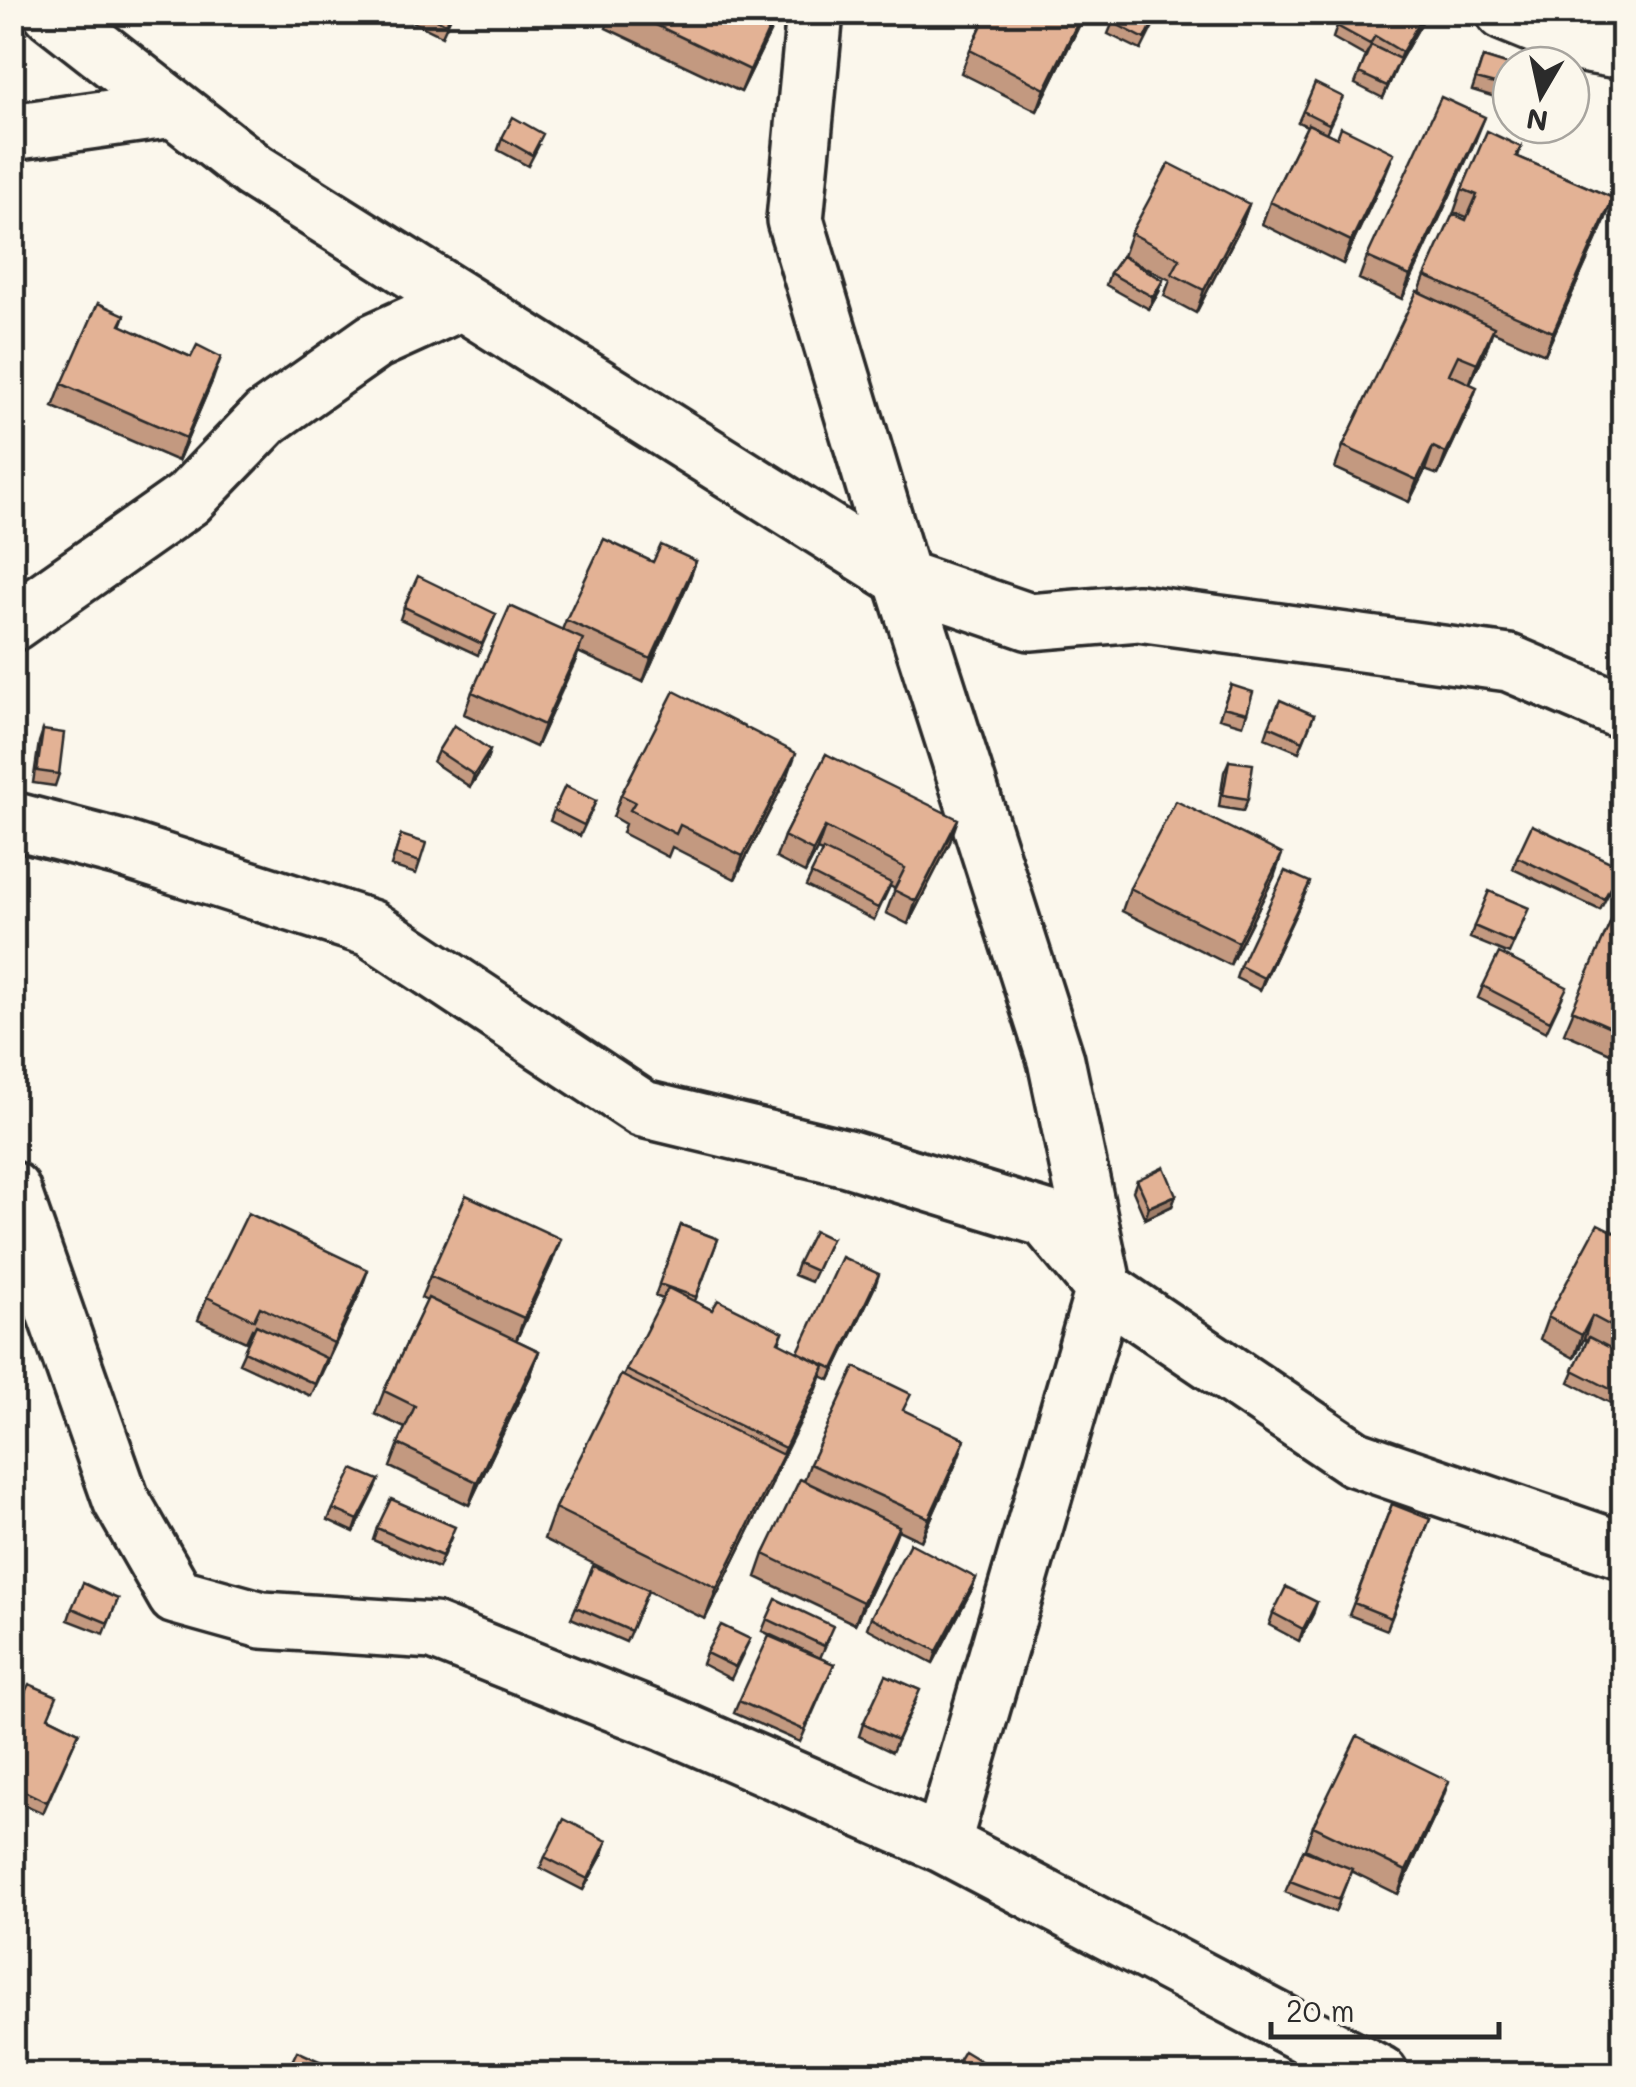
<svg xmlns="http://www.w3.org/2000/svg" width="1636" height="2087" viewBox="0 0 1636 2087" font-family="Mali,sans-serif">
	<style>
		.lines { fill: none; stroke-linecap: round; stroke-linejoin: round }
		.minor-casing { stroke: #2b2b2b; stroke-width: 62 }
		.minor { stroke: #fbf7ec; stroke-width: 55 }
		.wall { fill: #c39980; stroke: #2b2b2b; stroke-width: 2.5 }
		.shaded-wall { fill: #9f7d68; stroke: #2b2b2b; stroke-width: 2.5 }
		.building { fill: #e3b295; stroke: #2b2b2b; stroke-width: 2.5 }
	</style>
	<rect width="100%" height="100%" fill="#fbf7ec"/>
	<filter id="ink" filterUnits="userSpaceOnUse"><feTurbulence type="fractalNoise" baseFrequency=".01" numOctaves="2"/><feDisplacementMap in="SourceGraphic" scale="20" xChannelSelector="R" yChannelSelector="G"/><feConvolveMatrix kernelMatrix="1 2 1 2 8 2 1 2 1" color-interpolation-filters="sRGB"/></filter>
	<g filter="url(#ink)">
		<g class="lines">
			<defs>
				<path id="minor" d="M51,12L254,171L902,578L1030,622L1138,613L1509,663L1624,712
					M815,12L795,220L902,578L1056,1060L1104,1289L942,1844L1380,2074
					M1504,12L1582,44L1624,51
					M12,132L173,109
					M12,623L188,499L266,418L375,341L461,302
					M12,820L123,849L370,928L643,1109L847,1158L1046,1219L1104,1289L1354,1458L1624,1551
					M12,1190L121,1500L176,1596L262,1620L433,1631L667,1724L942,1844"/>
			</defs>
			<use href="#minor" class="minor-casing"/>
			<use href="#minor" class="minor"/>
		</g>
		<path class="wall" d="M412,12H453L442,36L409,20Z
			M565,12H594L588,24Z
			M612,12H780L741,92L606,28Z
			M988,12H1084L1079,26L1037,111L961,73L970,50Z
			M1117,12H1160L1141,50L1108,34Z
			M1425,12L1421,24L1399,62L1383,98L1355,84L1368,51L1365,56L1333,38L1337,26Z
			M1483,57L1509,65L1498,98L1472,90Z
			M1338,108L1326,133L1385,175L1343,264L1262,224L1270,202L1307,126L1298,122L1303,111Z
			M502,138L539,145L528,166L498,150Z
			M1476,139L1402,299L1359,279L1367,257Z
			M1521,147L1518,157L1613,198L1605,220L1545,354L1492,331L1486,350L1470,383L1469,409L1438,475L1425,470L1409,502L1335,468L1343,446L1419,292L1425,276L1467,217L1454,212L1462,189Z
			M1249,204L1241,226L1196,313L1164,296L1170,280L1123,256L1131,233Z
			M1110,273L1159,292L1149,309L1106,285Z
			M125,315L121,326L191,357L213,379L178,461L53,407L62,384Z
			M696,561L688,583L643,682L578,652L536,747L464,714L472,692L562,630L566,620L653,562Z
			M404,607L496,614L478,655L400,619Z
			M1231,685L1247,713L1243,725L1219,718Z
			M1314,715L1299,752L1265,738L1269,726Z
			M43,730L59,774L55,786L33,783L39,742Z
			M490,750L486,762L470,787L433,762L438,751Z
			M826,754L950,842L908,924L886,913L895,889L890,886L874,920L806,886L822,852L817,850L805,873L776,858L784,836Z
			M1229,761L1248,799L1243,811L1219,807L1224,772Z
			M788,775L735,879L672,847L668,857L622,833L625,824L613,817L621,795Z
			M596,801L580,836L550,821L554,810Z
			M401,835L420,862L416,874L391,866Z
			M1517,857L1616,879L1600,910L1513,869Z
			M1274,877L1230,965L1122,911L1130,888Z
			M1310,882L1260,990L1236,978L1240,966Z
			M1624,891V1059L1564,1033Z
			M1524,920L1509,954L1470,938L1474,926Z
			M1483,986L1562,998L1546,1032L1478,998Z
			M1137,1180L1176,1195L1172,1206L1145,1219L1133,1191Z
			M681,1225L718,1239L695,1301L712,1310L783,1332L779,1343L797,1352L875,1286L830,1380L821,1376L779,1465L771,1486L705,1619L648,1591L626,1642L571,1618L576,1607L636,1585L544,1539L555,1508L663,1299L655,1296Z
			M1624,1237V1410L1569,1382L1587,1341L1584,1339L1574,1358L1540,1339L1548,1317Z
			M831,1239L811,1282L794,1275L798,1263Z
			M552,1262L516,1340L539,1351L531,1374L469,1505L390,1467L405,1428L375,1414L384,1391L427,1301L421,1298L430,1276Z
			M360,1292L311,1396L239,1363L254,1330L252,1329L246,1342L198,1320L207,1297Z
			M905,1411L957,1461L921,1541L898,1530L891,1548L855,1624L756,1577L764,1554L804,1481L810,1464Z
			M379,1480L354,1532L328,1520L333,1509Z
			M1392,1504L1430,1519L1387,1630L1349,1615Z
			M377,1528L451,1538L438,1568L373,1540Z
			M976,1578L972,1589L933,1663L867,1628L871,1617Z
			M118,1599L104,1634L68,1620L72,1608Z
			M1273,1613L1313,1614L1299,1641L1269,1625Z
			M767,1619L829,1638L820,1658L762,1631Z
			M750,1639L731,1679L702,1664L706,1653Z
			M834,1664L800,1742L734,1713L739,1701Z
			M915,1702L892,1752L859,1736L863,1724Z
			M49,1717L79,1732L43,1813L12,1799V1719Z
			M1441,1803L1398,1894L1351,1871L1335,1912L1285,1892L1290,1881L1326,1859L1305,1849L1313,1826Z
			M607,1841L603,1853L583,1890L540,1868L545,1857Z"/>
		<path class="shaded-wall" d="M777,12H780L741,92L750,70Z
			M1083,12L1079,26L1037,111L1045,89Z
			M1425,12L1421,24L1399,62L1383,98L1402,52Z
			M1485,117L1476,139L1402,299L1410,276Z
			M1394,153L1385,175L1343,264L1351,241Z
			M1613,198L1605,220L1545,354L1553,332Z
			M1249,204L1241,226L1196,313L1204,290Z
			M1163,280L1159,292L1149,309L1153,297Z
			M1494,327L1486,350L1469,385L1477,363Z
			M221,357L213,379L178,461L186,438Z
			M1477,387L1469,409L1438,475L1446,453Z
			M1433,447L1425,470L1409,502L1417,480Z
			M696,561L688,583L643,682L651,659Z
			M583,639L575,662L536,747L544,725Z
			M490,750L486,762L470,787L474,775Z
			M796,753L788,775L735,879L743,856Z
			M958,819L950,842L908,924L916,901Z
			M825,827L817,850L805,873L813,851Z
			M1282,854L1274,877L1230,965L1238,942Z
			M1310,882L1305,894L1260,990L1264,978Z
			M1176,1195L1172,1206L1145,1219L1149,1207Z
			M561,1239L552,1262L516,1341L524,1318Z
			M368,1270L360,1292L325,1365L334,1343Z
			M879,1274L875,1286L830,1380L834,1369Z
			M1592,1316L1584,1339L1574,1358L1582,1335Z
			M539,1351L531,1374L469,1505L477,1482Z
			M825,1366L817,1389L779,1465L771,1486L705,1619L717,1588Z
			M965,1439L957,1461L921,1541L929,1518Z
			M379,1480L374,1492L354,1532L358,1520Z
			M899,1526L891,1548L855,1624L863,1602Z
			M976,1578L972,1589L933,1663L937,1651Z
			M1317,1602L1313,1614L1299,1641L1303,1629Z
			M1449,1781L1441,1803L1398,1894L1406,1871Z
			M607,1841L603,1853L583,1890L588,1879Z"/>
		<path class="building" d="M423,12H452L446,24Z
			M629,12H777L750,70Z
			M988,12H1083L1045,89L970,50Z
			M1117,12H1158L1145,39L1112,22Z
			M1345,12H1425L1402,52L1375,36L1370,44L1337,26Z
			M1371,45L1400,59L1387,86L1359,73Z
			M1483,57L1509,65L1502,86L1476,79Z
			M1315,83L1343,97L1329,124L1303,111Z
			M1441,97L1485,117L1410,276L1367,257Z
			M513,117L543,134L532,155L502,138Z
			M1308,124L1337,138L1341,127L1394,153L1351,241L1270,202Z
			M1487,131L1521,147L1516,156L1613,198L1553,332L1425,276L1453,214L1466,220L1477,195L1462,189Z
			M1169,163L1249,204L1204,290L1172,274L1180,259L1131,233Z
			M1122,256L1163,280L1153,297L1110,273Z
			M1417,291L1494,327L1477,363L1458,355L1449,374L1477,387L1446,453L1433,447L1417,480L1343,446Z
			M98,303L125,315L120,325L191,357L197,345L221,357L186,438L62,384Z
			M604,539L653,562L661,545L696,561L651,659L566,620Z
			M418,576L496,614L482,644L404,607Z
			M510,606L583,639L544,725L472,692Z
			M1231,685L1253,692L1247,713L1223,707Z
			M674,691L796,753L743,856L680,825L676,834L630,810L635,802L621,795Z
			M1280,700L1314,715L1303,741L1269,726Z
			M454,725L490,750L474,775L438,751Z
			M43,730L64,733L59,774L37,771Z
			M826,754L958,819L916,901L894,890L905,868L825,827L813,851L784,836Z
			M1229,761L1253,764L1248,799L1223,795Z
			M565,786L596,801L584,825L554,810Z
			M1176,801L1282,854L1238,942L1130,888Z
			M1532,825L1621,867L1604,899L1517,857Z
			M401,835L426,843L420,862L395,854Z
			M823,850L891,883L878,908L811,874Z
			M1285,871L1310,882L1264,978L1240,966Z
			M1489,891L1529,908L1513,943L1474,926Z
			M1624,891V1033L1572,1010Z
			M1499,953L1567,987L1550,1021L1483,986Z
			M1164,1167L1176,1195L1149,1207L1137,1180Z
			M466,1195L561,1239L524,1318L430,1276Z
			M248,1213L368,1270L334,1343L260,1307L254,1320L207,1297Z
			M1598,1224L1624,1237V1333L1592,1316L1582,1335L1548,1317Z
			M681,1225L718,1239L696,1297L659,1284Z
			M814,1231L831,1239L816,1271L798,1263Z
			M842,1257L879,1274L834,1369L798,1352Z
			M668,1288L712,1310L718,1300L783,1332L778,1342L825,1366L785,1448L626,1370Z
			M428,1298L539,1351L477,1482L398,1444L415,1406L384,1391Z
			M256,1325L326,1358L315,1384L244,1351Z
			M1589,1337L1624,1355V1396L1573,1370Z
			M855,1367L911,1394L903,1410L965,1439L929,1518L810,1464Z
			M621,1375L783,1455L717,1588L555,1508Z
			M353,1469L379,1480L358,1520L333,1509Z
			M800,1479L899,1526L863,1602L764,1554Z
			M391,1499L455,1527L442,1556L377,1528Z
			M1392,1504L1430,1519L1391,1618L1354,1603Z
			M910,1543L976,1578L937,1651L871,1617Z
			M593,1566L648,1590L631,1631L576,1607Z
			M83,1583L118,1599L108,1623L72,1608Z
			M1286,1587L1317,1602L1303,1629L1273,1613Z
			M776,1599L833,1626L824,1646L767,1619Z
			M721,1625L750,1639L735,1667L706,1653Z
			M769,1636L834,1664L804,1730L739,1701Z
			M886,1675L920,1690L897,1740L863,1724Z
			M29,1684L57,1696L48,1717L79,1732L47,1802L12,1785V1719Z
			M1357,1736L1449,1781L1406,1871L1313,1826Z
			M564,1819L607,1841L588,1879L545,1857Z
			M1303,1850L1352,1869L1339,1900L1290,1881Z
			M297,2051L348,2074H286Z
			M964,2051L987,2065L981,2074H950Z"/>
	</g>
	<rect width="1636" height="2087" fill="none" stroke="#fbf7ec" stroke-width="50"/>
	<rect x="25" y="25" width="1586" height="2037" fill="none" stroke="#2b2b2b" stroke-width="4" filter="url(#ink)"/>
	<g transform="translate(1541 95) rotate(189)"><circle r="48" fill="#fbf7ec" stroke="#a8a59f" stroke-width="2.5"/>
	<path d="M0-8L18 38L0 25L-18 38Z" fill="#2b2b2b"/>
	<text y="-15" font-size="28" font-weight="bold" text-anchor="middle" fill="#2b2b2b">N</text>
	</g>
	<path d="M1271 2022v15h228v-15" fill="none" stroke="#2b2b2b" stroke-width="5"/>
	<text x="1286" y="2022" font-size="30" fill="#2b2b2b" stroke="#fbf7ec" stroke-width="8" paint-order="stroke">20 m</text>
</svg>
